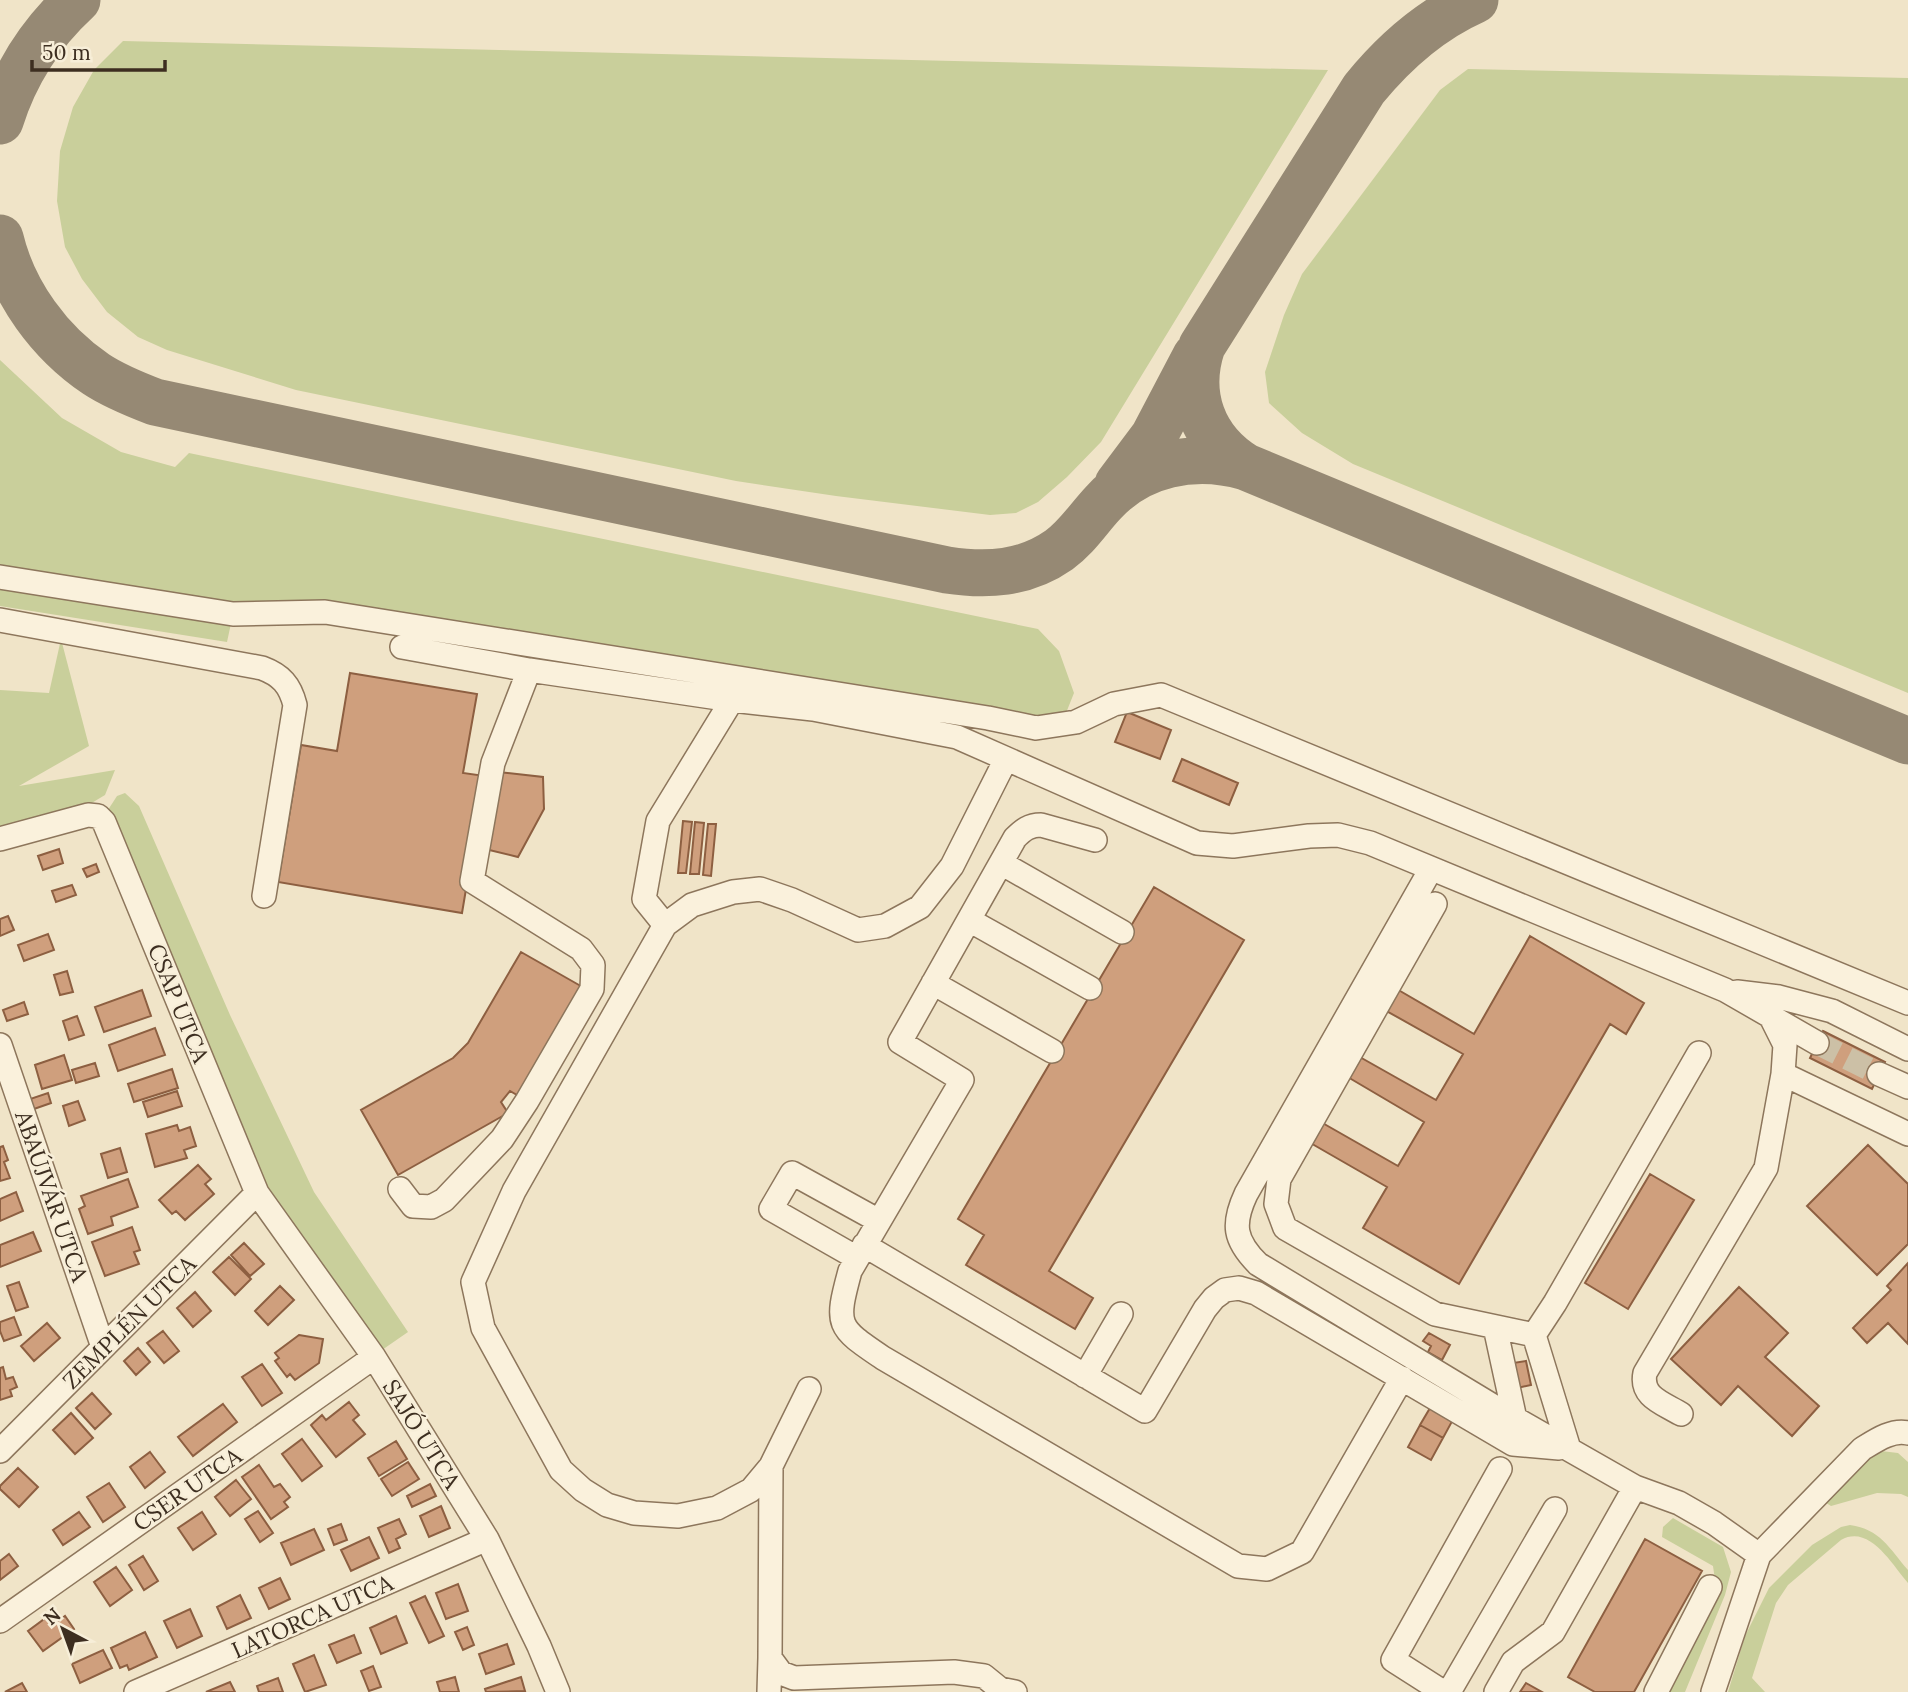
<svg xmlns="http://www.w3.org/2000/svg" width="1908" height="1692" viewBox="0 0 1908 1692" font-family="Lora,serif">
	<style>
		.green { fill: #c9cf9b }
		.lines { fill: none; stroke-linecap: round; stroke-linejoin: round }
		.taxiway { stroke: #968974; stroke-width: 47 }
		.building { fill: #cf9f7d; stroke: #8d5f41; stroke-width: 2 }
		.minor-tunnel { stroke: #ccc0a6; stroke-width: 23; stroke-dasharray: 23 11; stroke-linecap: butt }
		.minor-casing { stroke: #8d765c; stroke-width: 26 }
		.minor { stroke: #faf1dc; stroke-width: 23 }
		.labels { text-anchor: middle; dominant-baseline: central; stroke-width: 5; stroke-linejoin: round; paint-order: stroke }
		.street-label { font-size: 23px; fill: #3d2e20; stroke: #f7eed8 }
	</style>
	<rect width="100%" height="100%" fill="#f0e4c8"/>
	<path class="green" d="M123,41L1328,70L1101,442L1067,477L1038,502L1016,513L990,515L836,496L736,481L296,390L167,350L138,337L107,312L82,279L65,247L57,201L60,151L73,107L94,70Z
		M1468,69L1908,78V693L1353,464L1302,433L1269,403L1265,372L1284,315L1302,274L1440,90Z
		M0,360L62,418L121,452L175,467L189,453L1038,629L1059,651L1074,693L1066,713L1035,716L537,644L233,614L227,642L0,606Z
		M61,639L89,746L19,786L115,770L105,795L85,807L0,829V690L49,693Z
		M125,793L139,806L230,1015L314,1192L408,1332L382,1350L263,1186L106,813L117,796Z
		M1881,1451L1898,1453L1908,1462V1497L1901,1494L1877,1493L1831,1506L1823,1501L1862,1458Z
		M1673,1518L1723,1547L1731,1572L1725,1595L1685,1692H1666L1716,1587L1713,1566L1662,1537L1663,1527Z
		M1850,1525C1880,1529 1889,1548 1908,1570V1583C1892,1565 1870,1524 1841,1540L1788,1585L1776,1603L1752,1678L1765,1692H1728L1745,1636L1769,1588L1812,1545L1841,1527Z"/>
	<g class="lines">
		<path class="taxiway" d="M0,121C15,73 40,34 77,0
			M0,238C13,293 50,343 96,374C114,386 134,394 155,402L947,570C987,576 1025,574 1059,550C1077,537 1088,519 1103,503C1139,463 1195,452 1246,467L1908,741
			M1246,467C1202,440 1186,394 1202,346L1364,89C1395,51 1430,20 1475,0
			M1118,484L1154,436L1196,356"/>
	</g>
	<path class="building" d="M350,673L477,694L463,773L485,776L462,913L278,882L301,745L337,751Z
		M1127,712L1171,730L1160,759L1115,742Z
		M1182,759L1238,783L1229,805L1173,781Z
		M498,772L543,777L544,809L518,857L485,849Z
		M683,821L692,822L686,873H678Z
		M695,822L704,823L699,874H690Z
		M708,824H716L711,876L703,875Z
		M59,849L63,863L43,870L38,856Z
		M96,864L99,872L87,877L83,869Z
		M72,885L76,895L56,902L52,891Z
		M1154,887L1244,940L1049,1271L1093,1298L1075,1329L966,1265L984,1235L958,1219Z
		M8,916L14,930L0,936V919Z
		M48,934L54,950L24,961L18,945Z
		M1530,936L1644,1003L1626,1034L1610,1024L1459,1284L1363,1228L1387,1187L1307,1141L1319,1121L1398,1166L1424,1122L1346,1076L1358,1056L1436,1100L1463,1054L1383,1009L1395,988L1474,1034Z
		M521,952L586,989L522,1098L510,1091L501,1102L508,1113L398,1175L361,1110L453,1058L468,1043Z
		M67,971L73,992L60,995L54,975Z
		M142,990L151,1016L104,1032L95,1007Z
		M24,1002L28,1014L7,1021L3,1010Z
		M77,1016L84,1035L69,1040L63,1021Z
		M155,1028L165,1055L118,1071L109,1045Z
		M1823,1031L1885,1062L1872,1089L1810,1058Z
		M64,1055L72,1080L42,1089L35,1065Z
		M95,1063L99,1076L76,1083L72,1070Z
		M172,1069L178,1088L134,1102L128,1084Z
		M177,1091L182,1106L148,1117L143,1102Z
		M48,1093L51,1103L34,1109L30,1099Z
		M78,1101L85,1120L69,1126L63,1106Z
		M177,1125L179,1131L190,1127L196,1146L184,1150L187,1158L155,1167L146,1134Z
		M1868,1145L1908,1184V1244L1877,1275L1807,1206Z
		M3,1146L8,1160L4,1162L10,1178L0,1181V1147Z
		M120,1148L127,1172L108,1178L101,1154Z
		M198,1165L211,1179L205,1184L214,1194L185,1220L176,1211L172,1214L159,1200Z
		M1650,1174L1694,1200L1628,1309L1585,1283Z
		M128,1179L138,1207L111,1217L113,1225L88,1234L79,1209L85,1206L81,1196Z
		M16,1192L23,1211L0,1221V1199Z
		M132,1227L140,1250L134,1252L139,1264L105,1276L92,1242Z
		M33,1232L41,1251L0,1267V1245Z
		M244,1243L264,1264L250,1276L231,1255Z
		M229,1257L251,1279L235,1295L213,1272Z
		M1908,1263V1344L1888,1323L1867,1343L1853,1328L1891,1290L1887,1286Z
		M19,1282L28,1307L16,1311L7,1286Z
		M280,1286L294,1300L268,1325L255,1311Z
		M1739,1287L1788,1333L1765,1357L1819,1406L1792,1436L1738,1386L1721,1405L1671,1359Z
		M195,1292L211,1311L193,1327L177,1308Z
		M14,1317L21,1335L4,1341L0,1331V1322Z
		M47,1323L60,1338L34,1361L21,1346Z
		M163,1331L179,1351L164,1363L147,1343Z
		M1429,1333L1450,1345L1442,1360L1428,1352L1431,1346L1423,1341Z
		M299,1335L323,1339L319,1363L295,1380L290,1374L287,1377L275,1361L279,1358L275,1353Z
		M138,1348L150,1362L136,1375L124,1361Z
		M1526,1361L1531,1385L1517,1388L1513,1363Z
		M262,1364L282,1393L262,1406L242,1377Z
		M3,1367L6,1379L13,1377L17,1387L10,1390L12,1396L0,1400V1368Z
		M1440,1391L1462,1403L1443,1438L1420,1425Z
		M92,1393L111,1414L95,1429L76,1408Z
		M349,1402L359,1415L353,1420L365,1434L336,1457L311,1425L322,1415L326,1420Z
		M223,1404L237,1422L193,1456L178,1437Z
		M71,1413L93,1438L75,1454L53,1430Z
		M1420,1425L1443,1438L1431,1460L1408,1447Z
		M302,1439L322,1466L302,1481L282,1454Z
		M396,1441L407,1459L379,1476L368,1458Z
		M150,1452L165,1472L145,1488L130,1467Z
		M408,1462L419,1479L392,1496L381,1479Z
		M259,1465L274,1487L280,1484L290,1497L284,1502L288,1507L271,1519L242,1477Z
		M18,1468L38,1487L19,1507L0,1489V1486Z
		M236,1480L251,1499L230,1516L215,1497Z
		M109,1483L125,1507L103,1522L87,1497Z
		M430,1484L436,1496L412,1507L407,1496Z
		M441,1506L450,1528L429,1537L420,1516Z
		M258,1511L273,1533L260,1542L245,1519Z
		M79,1512L90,1527L63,1545L53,1530Z
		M202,1512L216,1534L193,1550L178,1528Z
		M399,1519L406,1534L396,1539L400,1548L389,1553L378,1528Z
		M341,1524L347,1540L334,1545L328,1529Z
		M314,1529L324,1550L291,1565L281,1543Z
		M369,1537L379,1558L351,1571L341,1550Z
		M1645,1539L1702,1571L1634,1692H1595L1568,1677Z
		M9,1554L18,1566L0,1580V1561Z
		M143,1556L158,1581L144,1590L129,1565Z
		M116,1567L132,1590L110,1606L94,1582Z
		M280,1578L290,1599L269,1609L259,1588Z
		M458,1584L468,1611L446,1619L436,1593Z
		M240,1595L251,1618L227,1629L217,1607Z
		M425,1596L444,1636L429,1643L410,1603Z
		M190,1609L202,1636L177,1648L164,1621Z
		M51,1614L57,1622L65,1616L74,1629L43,1651L28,1631Z
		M396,1616L407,1643L381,1654L370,1628Z
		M467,1627L474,1645L463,1650L455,1632Z
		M145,1632L157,1657L129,1670L127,1665L120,1668L111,1648Z
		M354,1635L361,1653L337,1663L329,1645Z
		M507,1644L514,1664L486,1674L479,1654Z
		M103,1650L112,1668L80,1683L72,1664Z
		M314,1655L326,1685L305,1692L293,1664Z
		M373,1666L381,1687L369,1691L361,1671Z
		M455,1677L459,1692H440L437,1682Z
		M521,1677L525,1691L486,1692L485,1689Z
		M278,1678L283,1692H259L257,1686Z
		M230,1682L235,1692H206Z
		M22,1683L27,1692H5Z
		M1526,1683L1542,1692H1520Z"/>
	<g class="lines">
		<path class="minor-tunnel" d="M1817,1043L1879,1074"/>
		<defs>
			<path id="minor" d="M0,577L233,614L325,612L988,718L1036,728L1076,722L1114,704L1161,695L1908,1003
				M0,620L262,668C281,675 290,685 295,705L264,896
				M402,647L529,670L732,700L813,709L957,737L1197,843L1233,846L1309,836L1338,835L1370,843L1725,990L1817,1043
				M0,839L88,815L98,816L104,822L257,1193L374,1357L487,1539L539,1646L558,1692
				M1095,840L1041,825C1029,825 1023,830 1015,838L900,1042L962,1080L850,1271C835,1326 837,1327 883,1358L1238,1566L1267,1569L1302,1552L1402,1378
				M1001,863L1122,932
				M1431,869L1246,1194C1232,1224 1234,1240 1258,1264L1498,1409L1635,1487L1679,1503L1714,1523L1759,1555
				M1435,904L1279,1179L1276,1204L1285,1228L1435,1314L1534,1335
				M969,920L1090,988
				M665,925L644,899L658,821L732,700
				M933,983L1052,1051
				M1737,992L1779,997L1832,1011L1908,1049
				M0,1045L103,1347
				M1783,1074L1908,1134
				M1879,1074L1908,1087
				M400,1189L413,1206L431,1207L444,1200L502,1139L527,1101L592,989L593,965L581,949L472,881L493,763L529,670
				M864,1245L1145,1411L1205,1309L1214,1298L1225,1290L1239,1288L1256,1293L1513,1444L1559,1448
				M857,1258L771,1209L792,1173L879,1221
				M1495,1327L1515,1419
				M1085,1376L1121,1314
				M809,1389L771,1466L751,1490L717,1508L678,1516L634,1513L607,1505L583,1490L561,1470L483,1328L473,1282L514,1191L665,925L692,905L733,892L760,889L792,900L858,930L885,926L920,907L952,866L1006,759
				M1681,1414C1663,1403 1640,1397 1645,1373L1766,1168L1783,1074L1785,1045L1771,1017
				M1569,1449L1534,1335L1555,1303L1699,1053
				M0,1451L257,1193
				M771,1466L770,1658L781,1673L794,1678L954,1672L984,1676L1000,1689L1015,1692
				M0,1621L374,1357
				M136,1692L487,1539
				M769,1692L770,1658
				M1443,1692L1393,1660L1500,1469
				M1449,1692L1555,1509
				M1496,1692L1513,1662L1553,1632L1635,1487
				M1656,1692L1710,1587
				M1713,1692L1759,1555L1862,1449C1875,1441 1892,1429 1908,1433"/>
		</defs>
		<use href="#minor" class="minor-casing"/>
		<use href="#minor" class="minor"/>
	</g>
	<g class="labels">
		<g class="street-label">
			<text transform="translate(179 1003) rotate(68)">CSAP UTCA</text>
			<text transform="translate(52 1196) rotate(71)">ABAÚJVÁR UTCA</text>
			<text transform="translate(129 1322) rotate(-45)">ZEMPLÉN UTCA</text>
			<text transform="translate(422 1434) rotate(58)">SAJÓ UTCA</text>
			<text transform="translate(187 1489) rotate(-35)">CSER UTCA</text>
			<text transform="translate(312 1616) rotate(-24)">LATORCA UTCA</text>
		</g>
	</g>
	<g transform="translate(63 1629) rotate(319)" stroke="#f7eed8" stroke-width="5" paint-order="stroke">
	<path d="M0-5L12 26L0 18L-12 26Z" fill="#3d2e20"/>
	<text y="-10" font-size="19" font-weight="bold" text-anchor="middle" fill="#3d2e20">N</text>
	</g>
	<path d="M32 60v10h133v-10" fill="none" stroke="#3d2e20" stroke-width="3.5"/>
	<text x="42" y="60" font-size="21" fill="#3d2e20" stroke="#f7eed8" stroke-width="5" paint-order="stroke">50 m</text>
</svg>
